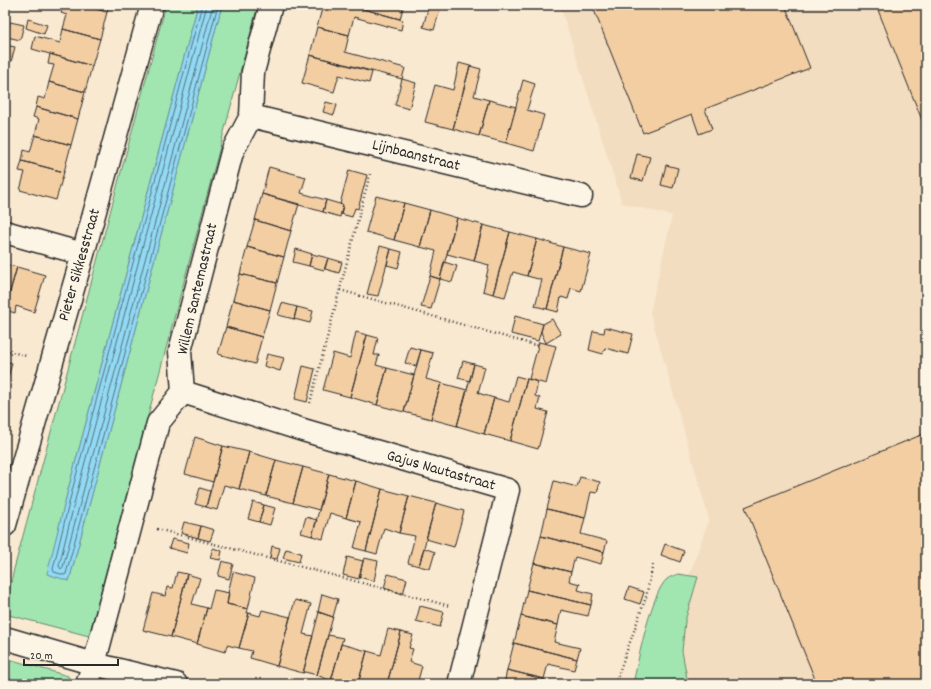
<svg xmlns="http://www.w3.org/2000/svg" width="931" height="689" viewBox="0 0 931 689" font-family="Dekko,sans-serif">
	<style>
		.built { fill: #f3ddc0 }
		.green { fill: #a1e5b1; stroke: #66886e }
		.water { fill: #92d9f4; stroke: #6993a4 }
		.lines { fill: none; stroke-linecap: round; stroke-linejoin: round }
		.shore { stroke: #54717b; stroke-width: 1 }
		.building { fill: #f3cea3; stroke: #2b2b2b }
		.street-casing { stroke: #2b2b2b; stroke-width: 25 }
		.path { stroke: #2b2b2b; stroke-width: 2.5; stroke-dasharray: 1 3; stroke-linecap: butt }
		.street { stroke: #fcf5e5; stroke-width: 22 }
		.labels { text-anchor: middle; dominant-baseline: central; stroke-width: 3; stroke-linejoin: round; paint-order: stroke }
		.street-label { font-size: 16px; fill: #2b2b2b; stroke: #fcf5e5 }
	</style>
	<rect width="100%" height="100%" fill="#f9e9d1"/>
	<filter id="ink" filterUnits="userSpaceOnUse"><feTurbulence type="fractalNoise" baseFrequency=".025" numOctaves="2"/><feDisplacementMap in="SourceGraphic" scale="8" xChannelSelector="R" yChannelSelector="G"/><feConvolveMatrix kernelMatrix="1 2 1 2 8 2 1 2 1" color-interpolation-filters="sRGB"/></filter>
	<g filter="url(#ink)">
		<path class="built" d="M560,5H926V684H670L678,608L709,519L650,312L672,216L622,203Z"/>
		<path class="green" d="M166,5H198L68,490L48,573L69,581L222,5H258L89,636L5,614V610L14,569Z
			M678,574L698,577L685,621L682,651L688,684H633C638,661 651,593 667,579C670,577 675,575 678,574Z
			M5,658L68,676L73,684H5Z"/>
		<path class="water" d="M198,5H222L69,581L47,574L68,490Z"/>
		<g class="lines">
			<path class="shore" d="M202,5L72,491L53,569L54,572L64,575L66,574L218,5
				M207,5L77,492L59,566L61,569L63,567L213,5"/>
		</g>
		<path class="building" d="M63,5H89V7L107,12L100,39L63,29L67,15L61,13Z
			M89,5H109L107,12L89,7Z
			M323,5H349L403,20L401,30L354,17L349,35L317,27Z
			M349,5H391L403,8L400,19Z
			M429,5L441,6L434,30L423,27Z
			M592,5H785L810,68L705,109L712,129L699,134L692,114L643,133Z
			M876,5H926V130Z
			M28,19L47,25L44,34L26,28Z
			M10,22L24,25L20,40L7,37Z
			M317,27L349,35L345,52L405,68L402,79L310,55Z
			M63,29L100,39L92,66L32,49L35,36L60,43Z
			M5,45L15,47L11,62L5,61Z
			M50,54L92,66L85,92L49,82L54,65L48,64Z
			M310,55L372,72L369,83L339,75L334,92L302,83Z
			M459,63L470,66L453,129L425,122L435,85L453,90Z
			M470,66L481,69L474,96L489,100L479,136L453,129Z
			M402,79L416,83L409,109L395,105Z
			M523,80L535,84L527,110L544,115L534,151L506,143Z
			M49,82L85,92L78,119L36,107L38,97L45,99Z
			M489,100L516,107L506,143L479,136Z
			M326,102L337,105L334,115L323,112Z
			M36,107L78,119L71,145L35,135L39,119L33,117Z
			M35,135L71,145L64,172L22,161L24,150L30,152Z
			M637,154L650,157L643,181L631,178Z
			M22,161L64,172L56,200L20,190L25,172L19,171Z
			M666,165L678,168L673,188L661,185Z
			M269,167L306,177L301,193L326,200L323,212L262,194Z
			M349,170L367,175L358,209L355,208L352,217L341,214L343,205L340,204Z
			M262,194L299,204L291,231L255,220Z
			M376,196L404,203L394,240L366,232Z
			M326,200L343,205L340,217L323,212Z
			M404,203L430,210L420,247L394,240Z
			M430,210L457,218L440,279L430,276L436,251L420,247Z
			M457,218L483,225L474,261L447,254Z
			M255,220L291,231L284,257L247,247Z
			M483,225L510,232L493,294L483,291L489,265L474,261Z
			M510,232L537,239L527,276L513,272L505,297L493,294Z
			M537,239L563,247L547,309L535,306L542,280L527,276Z
			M380,246L391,249L378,296L367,294Z
			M247,247L284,257L277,283L240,274Z
			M563,247L591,254L581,291L571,288L568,299L561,297L558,312L547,309Z
			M296,249L312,254L309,266L293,262Z
			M391,249L402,252L398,268L387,265Z
			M312,254L328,258L324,270L309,266Z
			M328,258L342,262L339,273L325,269Z
			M444,262L457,266L452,282L440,279Z
			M5,264L17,267L5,308Z
			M17,267L45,275L34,312L16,306L15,313L5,310Z
			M240,274L277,283L270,310L233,300Z
			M430,276L440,279L431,309L421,307Z
			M233,300L270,310L262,337L226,327Z
			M282,303L297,307L294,319L278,315Z
			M297,307L313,311L310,323L294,319Z
			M515,316L543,324L538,341L511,334Z
			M552,319L561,334L546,343L541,332L543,324Z
			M226,327L262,337L255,364L218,354Z
			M605,327L633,334L628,354L605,348L603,354L589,350L593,331L604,333Z
			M356,332L367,335L350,397L323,390L333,353L350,358Z
			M367,335L378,338L374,355H379L376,365L387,368L377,405L350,397Z
			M539,342L556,346L546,384L529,379Z
			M410,347L421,350L416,366L405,363Z
			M421,350L433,353L426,379L441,383L431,419L404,412Z
			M267,354L284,358L280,371L264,366Z
			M5,361L12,363L5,388Z
			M463,361L474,364L470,381L458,378Z
			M474,364L485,367L478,393L494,398L484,434L457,426Z
			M303,366L315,369L307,402L295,399Z
			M387,368L414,375L404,412L377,405Z
			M516,376L527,379L510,441L484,434L494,398L509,402Z
			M527,379L538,382L535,396L540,398L537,409L548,412L538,449L510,441Z
			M441,383L467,390L457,426L431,419Z
			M926,433V684H817L745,507Z
			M195,437L223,446L213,482L185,474Z
			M223,446L249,452L239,489L224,485L217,510L206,507Z
			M249,452L276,460L266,496L239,489Z
			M276,460L303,467L293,503L266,496Z
			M303,467L329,474L319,510L293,503Z
			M329,474L356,481L346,518L330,513L323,539L312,536Z
			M580,477L600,482L597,493L591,492L585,518L547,509L554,481L577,487Z
			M356,481L382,489L366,551L354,548L361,522L346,518Z
			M200,488L210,491L206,507L195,504Z
			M382,489L409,496L399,533L384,528L377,554L366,551Z
			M409,496L436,503L419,566L408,563L415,536L399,533Z
			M253,502L264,505L259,522L248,519Z
			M436,503L464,511L454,547L426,539Z
			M264,505L275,508L270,525L259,522Z
			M547,509L585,518L581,534L607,541L604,552L541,536Z
			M306,517L317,520L312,536L301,533Z
			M184,522L201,526L198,538L181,533Z
			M201,526L214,530L210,541L198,538Z
			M541,536L604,552L601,564L575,557L571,572L534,563Z
			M172,539L189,543L187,553L169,548Z
			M665,544L684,551L680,562L661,555Z
			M272,546L280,548L277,559L270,558Z
			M213,548L222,551L220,560L210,558Z
			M424,548L435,552L430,569L419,566Z
			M286,549L301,553L299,562L283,558Z
			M347,557L363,561L359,579L343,575Z
			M364,558L378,561L374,581L359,577Z
			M222,561L233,564L229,579L218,576Z
			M534,563L571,572L569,581L580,584L578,590L593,594L591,605L527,590Z
			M177,572L187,574L171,637L143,630L153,593L165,596L167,587L173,588Z
			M233,572L255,578L248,609L227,604L229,593H228Z
			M187,574L200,578L192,604L207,608L197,644L171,637Z
			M388,574L407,579L403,594L384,588Z
			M629,587L644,592L640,604L625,599Z
			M214,590L229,593L227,604L248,609L247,613H249L239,648L227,645L225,652L197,644L207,608L209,609Z
			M527,590L591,605L588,616L561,610L558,625L521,616Z
			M322,594L338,599L333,617L318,612Z
			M295,600L311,604L303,634L313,636L303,673L277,666Z
			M420,606L444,612L440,627L416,621Z
			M262,610L290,617L277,666L250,658L252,651L239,648L249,613L260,616Z
			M319,612L333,617L317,675L305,672L303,673Z
			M521,616L558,625L554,642L580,648L577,659L514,643Z
			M388,629L401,632L387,684H358L367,651L381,655Z
			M401,632L413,635L409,648L413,649L409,662L422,666L417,684H387Z
			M328,635L343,638L331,681L317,675Z
			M514,643L577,659L574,670L548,664L544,679L507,670Z
			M341,644L367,651L358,684H344L331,681Z
			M507,670L544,679L543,684H504Z"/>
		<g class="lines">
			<defs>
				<path id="street" d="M251,116L581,196
					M5,232L83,254
					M183,392L303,430L508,490L459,684
					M5,525L83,254L152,5
					M5,638L94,664L176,684
					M87,684L94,664L158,423L183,392L180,351L232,152L251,116L253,72L271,5"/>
			</defs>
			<use href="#street" class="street-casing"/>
			<path class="path" d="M5,23L10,5
				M340,290L538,346
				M5,350L26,356
				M310,403L370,174
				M157,529L450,606
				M615,684L646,597L653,564"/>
			<use href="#street" class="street"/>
		</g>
	</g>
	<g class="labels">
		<g class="street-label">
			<text transform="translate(416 156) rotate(14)">Lijnbaanstraat</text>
			<text transform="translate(80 265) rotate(-74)">Pieter Sikkesstraat</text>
			<text transform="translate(198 289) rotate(-77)">Willem Santemastraat</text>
			<text transform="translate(441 471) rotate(16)">Gajus Nautastraat</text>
		</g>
	</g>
	<rect width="931" height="689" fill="none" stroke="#fcf5e5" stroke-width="20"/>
	<rect x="10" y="10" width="911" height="669" fill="none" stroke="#2b2b2b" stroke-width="1.5" filter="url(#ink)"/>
	<path d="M24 659v6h94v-6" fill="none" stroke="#2b2b2b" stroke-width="2"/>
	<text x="30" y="659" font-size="12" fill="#2b2b2b" stroke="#fcf5e5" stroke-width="3" paint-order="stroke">20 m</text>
</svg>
